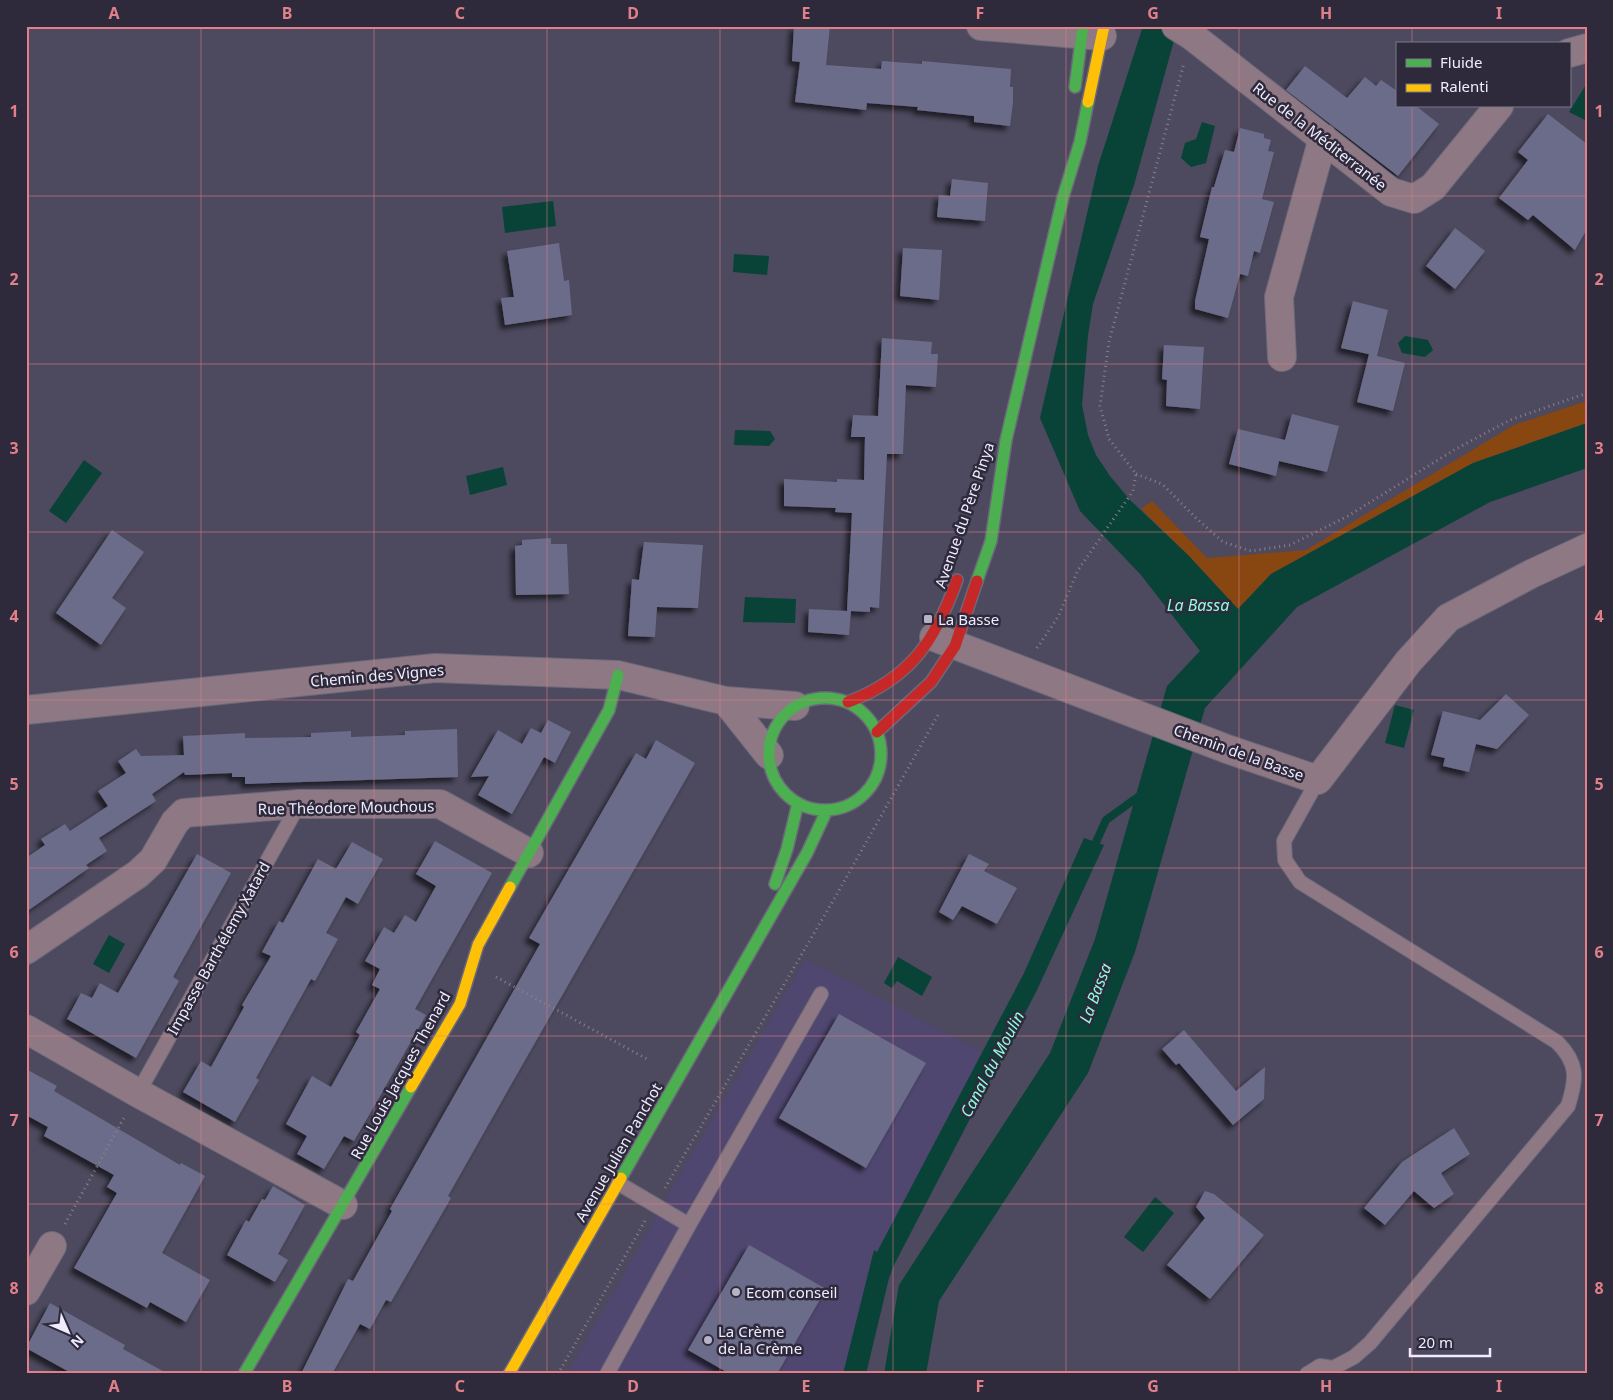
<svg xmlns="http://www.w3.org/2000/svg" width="1613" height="1400" viewBox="0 0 1613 1400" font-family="'Noto Sans',sans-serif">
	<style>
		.built { fill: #504770 }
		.green { fill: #884711 }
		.water { fill: #094237 }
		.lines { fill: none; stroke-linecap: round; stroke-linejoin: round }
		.stream { stroke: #094237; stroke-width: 8 }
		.building { fill: #6b6c89; filter: url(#shadow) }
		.lane-casing { stroke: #6b6879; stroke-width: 16 }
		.street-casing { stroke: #6b6879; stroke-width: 30 }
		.fast-casing { stroke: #6b6879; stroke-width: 14 }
		.slow-casing { stroke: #6b6879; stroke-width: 14 }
		.jam-casing { stroke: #6b6879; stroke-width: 14 }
		.path { stroke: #8d7f8a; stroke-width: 3; stroke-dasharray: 1 4; stroke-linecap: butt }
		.lane { stroke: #8d7884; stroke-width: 14 }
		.street { stroke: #8d7884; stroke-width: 28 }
		.fast { stroke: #4caf50; stroke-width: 11 }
		.slow { stroke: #ffc107; stroke-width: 11 }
		.jam { stroke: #c62828; stroke-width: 11 }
		.grid { fill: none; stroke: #e18089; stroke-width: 1; stroke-opacity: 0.55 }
		.poi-dot { fill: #b6b3c7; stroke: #2e2a3c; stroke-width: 2 }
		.labels { text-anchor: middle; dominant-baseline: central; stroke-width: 5; stroke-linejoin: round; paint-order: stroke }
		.street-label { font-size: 15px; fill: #efecff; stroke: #2e2a3c }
		.poi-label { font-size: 15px; fill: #efecff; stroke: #2e2a3c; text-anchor: start }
		.water-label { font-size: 16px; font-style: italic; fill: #8dfcdb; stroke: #2e2a3c }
		.neatline { fill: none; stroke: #e18089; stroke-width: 2 }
		.grid-label { font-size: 16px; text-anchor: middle; font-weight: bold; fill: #e18089 }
	</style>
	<defs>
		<filter id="shadow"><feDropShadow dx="-4.5" dy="4.5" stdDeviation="2.5" flood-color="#0009"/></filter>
	</defs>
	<rect width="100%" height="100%" fill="#4d495e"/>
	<path class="built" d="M806,959L982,1052L877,1252L874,1251L843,1374H567L683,1170Z"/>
	<path class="green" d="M1587,401V423L1473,463L1271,574L1238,609L1188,555L1141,509L1152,501L1207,558L1306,550L1514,425Z"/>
	<path class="water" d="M1143,26H1178L1134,185L1093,304L1088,335L1082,405L1088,435L1096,455L1110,476L1130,500L1188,555L1238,609L1271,574L1473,463L1587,423V468L1490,502L1297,607L1205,708L1135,952L1088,1073L939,1301L926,1374H884L899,1285L1050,1053L1095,939L1167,686L1200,651L1141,575L1080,511L1040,418L1098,166Z
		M1587,83V121L1569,112Z
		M1202,122L1215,126L1206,163L1191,167L1181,158L1185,143L1196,139Z
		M553,201L556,226L505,233L502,207Z
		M734,254L769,256L767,275L733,272Z
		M1405,336L1428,340L1433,350L1425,357L1402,353L1398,343Z
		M735,430L770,431L775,439L769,446L734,445Z
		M84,460L102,473L66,523L49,511Z
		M503,467L507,485L470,495L466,476Z
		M745,597L796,599L795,623L743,622Z
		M1395,705L1414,710L1404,748L1385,743Z
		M1084,838L1104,845L1037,990L894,1265L889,1278L866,1374H843L874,1250L877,1252L1024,973Z
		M109,935L125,944L109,973L93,964Z
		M898,957L932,977L922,996L897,981L892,988L884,983Z
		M1155,1197L1174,1213L1143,1252L1124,1237Z"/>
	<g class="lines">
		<path class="stream" d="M1092,851L1106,820L1142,794"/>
	</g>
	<path class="building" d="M794,26H830L826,65L881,69L882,61L922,64V61L1011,69L1010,87H1013V103L1010,126L974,122V116L917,110L918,107L867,103L866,110L795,102L800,62L792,61Z
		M1305,66L1347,98L1365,77L1376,86L1381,80L1397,91V106H1416L1439,124L1398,176L1286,90Z
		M1548,114L1587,144V229L1575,250L1533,215L1528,220L1499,198L1528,160L1518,152Z
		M1240,128L1264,134V138L1271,140L1268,151L1274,152L1262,199L1274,202L1260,253L1254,251L1248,276L1240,274L1228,318L1195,309V301L1209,239L1200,237L1212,187H1214L1225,150L1234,152Z
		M952,179L988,183L985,221L937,217L939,195L950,196Z
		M1455,228L1485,251L1455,289L1426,266Z
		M559,243L564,281L569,280L572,315L505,325L501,298L514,297L507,251Z
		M903,248L942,250L939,300L900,296Z
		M1353,301L1388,310L1377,356L1341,348Z
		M882,338L932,342L931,354H938L936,387L906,385L903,454H887L879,608L870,607V612L851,611L849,635L808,632L809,609L847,611L852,513L835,512L836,508L784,506V479L837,482V479L864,480L865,437H851L853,415L878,416Z
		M1164,345L1204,347L1200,409L1166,406L1167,380L1162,379Z
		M1369,354L1405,363L1393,411L1357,402Z
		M1292,414L1339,426L1327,472L1279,461L1276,476L1229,464L1238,429L1285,440Z
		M112,530L144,552L112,598L126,608L101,645L56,613Z
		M551,538V544H567L569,594L516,595L515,546L522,545V540Z
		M644,542L703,545L698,608L657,607L655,637L628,636L632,579L639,580Z
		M1506,694L1529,715L1497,749L1476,744L1469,772L1443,766L1445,758L1431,755L1443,711L1480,720Z
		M548,720L571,732L555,763L544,757L512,814L478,795L489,776L471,777L498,730L522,744L531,728L541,733Z
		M457,729L458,777L245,784V777H232V773L185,775L184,772L152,794L156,801L99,838L107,851L86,865L89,868L26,912V858L45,845L41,839L65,824L70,831L108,806L98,791L126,773L118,761L136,749L141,756L184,755L183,736L245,733V738L311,737V733L351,731V737L405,735V731Z
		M656,740L695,763L508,1090L448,1196L451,1198L391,1302L386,1300L370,1329L360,1324L332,1374H301L348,1279L353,1281L392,1211L390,1209L540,944L529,938L636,753L646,759Z
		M435,841L492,873L415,1009L426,1015L379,1098L354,1141L344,1136L324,1169L297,1154L307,1136L286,1124L312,1076L331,1087L360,1035L356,1032L380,989L372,985L380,969L365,961L384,927L394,933L405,915L416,922L436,886L416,874Z
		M352,842L383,859L358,904L346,897L326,933L338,939L315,981L311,979L256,1078L259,1080L235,1122L183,1092L201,1061L211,1067L244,1007L242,1005L271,956L262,952L279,921L283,923L318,859L336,869Z
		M197,854L231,873L173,977L179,981L136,1058L67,1019L81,993L92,998L100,983L118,993Z
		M969,854L989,864L984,871L1017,888L997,924L962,906L953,920L939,912Z
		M839,1014L926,1063L866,1168L779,1118Z
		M1184,1030L1236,1091L1265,1067L1264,1099L1233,1125L1179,1063L1176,1065L1162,1049Z
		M26,1069L57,1086L54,1091L180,1165L181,1163L205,1176L162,1253L210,1280L186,1322L150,1302L147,1308L74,1268L117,1193L107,1187L114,1175L44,1136L48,1127L26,1115Z
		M1454,1128L1470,1154L1441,1173L1454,1194L1434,1208L1414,1191L1385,1225L1364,1208L1402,1162Z
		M273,1186L305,1205L278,1254L288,1260L275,1282L227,1255L246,1220L249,1222L262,1199L265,1200Z
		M1205,1191L1214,1194L1264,1235L1210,1299L1167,1265L1205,1218L1196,1207Z
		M749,1245L826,1289L777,1374H730L688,1350Z
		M50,1303L125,1345L123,1349L168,1374H73L26,1348Z"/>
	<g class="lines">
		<defs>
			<path id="lane" d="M138,1093L299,804
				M689,1225L821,994
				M607,1374L689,1225L618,1183
				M1307,1374L1320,1366L1333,1368L1354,1357L1370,1343L1568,1106C1577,1078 1578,1063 1557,1042L1300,882L1285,860L1284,841L1318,780"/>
			<path id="street" d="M981,26L1102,36
				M1176,26L1192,36L1391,192L1414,199L1433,187L1499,106
				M1569,53L1587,48
				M1282,357L1279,297L1323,138
				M934,637L1227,749L1318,780L1408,662L1448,618L1531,574L1587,548
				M726,701L769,755
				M26,710L435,668L618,675L726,701L795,706
				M26,950L138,874L153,860L175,822L184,813L299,804H440L529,853
				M26,1029L138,1093L343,1205
				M26,1291L52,1246"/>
			<path id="fast" d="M1075,87L1083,26
				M977,581L991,541L1006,440L1063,197L1080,142L1088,102
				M769 754a56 56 0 1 1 112 0a56 56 0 1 1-112 0Z
				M775,884L787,849L798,803
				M510,887L609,710L618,675
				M621,1178L807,853L827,810
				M244,1374L411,1087"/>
			<path id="slow" d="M1088,102L1104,26
				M411,1087L460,1004L478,945L510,887
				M509,1374L621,1178"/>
			<path id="jam" d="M848,702C911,678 935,641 957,580
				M877,732L931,682L955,646L977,581"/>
		</defs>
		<use href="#lane" class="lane-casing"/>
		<use href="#street" class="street-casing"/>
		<use href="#fast" class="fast-casing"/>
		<use href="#slow" class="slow-casing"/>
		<use href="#jam" class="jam-casing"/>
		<path class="path" d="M1136,474L1162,484L1196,518L1223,542L1251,551L1290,545L1348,516L1454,450L1510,420L1587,393
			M1037,648L1058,617L1078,570L1133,491L1136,474L1109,439L1100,406L1109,342L1184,63
			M496,977L647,1059
			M665,1188L837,894L938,715
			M65,1224L125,1116
			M558,1374L645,1221"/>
		<use href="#lane" class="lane"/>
		<use href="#street" class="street"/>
		<use href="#fast" class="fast"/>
		<use href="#slow" class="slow"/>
		<use href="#jam" class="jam"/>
	</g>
	<path class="grid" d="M201,26V1374M374,26V1374M547,26V1374M720,26V1374M893,26V1374M1066,26V1374M1239,26V1374M1412,26V44M1412,106V1374M26,196H1587M26,364H1587M26,532H1587M26,700H1587M26,868H1587M26,1036H1587M26,1204H1587"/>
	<g class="poi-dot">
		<rect x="923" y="614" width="10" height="10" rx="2.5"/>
		<circle cx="736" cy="1292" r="5"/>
		<circle cx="708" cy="1340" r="5"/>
	</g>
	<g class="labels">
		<g class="street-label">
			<text transform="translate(1320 136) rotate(38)">Rue de la Méditerranée</text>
			<text transform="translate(964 515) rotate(-71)">Avenue du Père Pinya</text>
			<text transform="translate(377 675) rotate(-5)">Chemin des Vignes</text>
			<text transform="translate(1239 752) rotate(20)">Chemin de la Basse</text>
			<text transform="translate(346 807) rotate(-1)">Rue Théodore Mouchous</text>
			<text transform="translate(218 948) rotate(-61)">Impasse Barthélemy Xatard</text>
			<text transform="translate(400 1075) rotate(-61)">Rue Louis Jacques Thenard</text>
			<text transform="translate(618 1152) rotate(-60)">Avenue Julien Panchot</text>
		</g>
		<g class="poi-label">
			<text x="938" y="619">La Basse</text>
			<text x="746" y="1292">Ecom conseil</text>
			<text x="718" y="1331">La Crème<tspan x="718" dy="17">de la Crème</tspan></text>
		</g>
		<g class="water-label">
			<text x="1198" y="605">La Bassa</text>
			<text transform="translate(1095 993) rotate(-69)">La Bassa</text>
			<text transform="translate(992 1064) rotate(-62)">Canal du Moulin</text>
		</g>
	</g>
	<rect width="1613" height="1400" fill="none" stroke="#2e2a3c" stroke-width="55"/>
	<rect x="1396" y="42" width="175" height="65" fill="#2e2a3c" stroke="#7b788a"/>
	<rect x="1406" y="59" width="25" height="8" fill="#4caf50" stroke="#7b788a"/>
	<text x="1440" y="68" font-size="15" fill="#efecff">Fluide</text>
	<rect x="1406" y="84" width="25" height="8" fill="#ffc107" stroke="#7b788a"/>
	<text x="1440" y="92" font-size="15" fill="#efecff">Ralenti</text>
	<g transform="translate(68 1332) rotate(135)" stroke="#2e2a3c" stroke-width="4" paint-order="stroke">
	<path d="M0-4L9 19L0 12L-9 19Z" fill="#efecff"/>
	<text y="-8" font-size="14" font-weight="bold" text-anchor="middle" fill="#efecff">N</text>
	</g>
	<path d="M1410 1348v8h80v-8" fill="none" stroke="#efecff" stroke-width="2.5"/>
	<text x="1418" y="1348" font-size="15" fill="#efecff" stroke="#2e2a3c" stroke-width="4" paint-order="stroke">20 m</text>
	<rect x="28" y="28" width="1558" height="1344" class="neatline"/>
	<g class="grid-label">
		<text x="114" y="19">A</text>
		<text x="287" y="19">B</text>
		<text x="460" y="19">C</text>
		<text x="633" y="19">D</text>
		<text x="806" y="19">E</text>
		<text x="980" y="19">F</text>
		<text x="1153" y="19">G</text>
		<text x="1326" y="19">H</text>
		<text x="1499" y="19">I</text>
		<text x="14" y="117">1</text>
		<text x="1599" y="117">1</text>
		<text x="14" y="285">2</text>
		<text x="1599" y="285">2</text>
		<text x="14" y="454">3</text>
		<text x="1599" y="454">3</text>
		<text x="14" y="622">4</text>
		<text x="1599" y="622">4</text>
		<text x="14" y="790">5</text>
		<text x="1599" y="790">5</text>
		<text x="14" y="958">6</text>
		<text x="1599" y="958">6</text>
		<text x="14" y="1126">7</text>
		<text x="1599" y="1126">7</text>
		<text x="14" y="1294">8</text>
		<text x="1599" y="1294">8</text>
		<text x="114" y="1392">A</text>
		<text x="287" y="1392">B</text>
		<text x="460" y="1392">C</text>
		<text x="633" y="1392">D</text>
		<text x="806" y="1392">E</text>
		<text x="980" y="1392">F</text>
		<text x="1153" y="1392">G</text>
		<text x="1326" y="1392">H</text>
		<text x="1499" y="1392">I</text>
	</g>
</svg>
